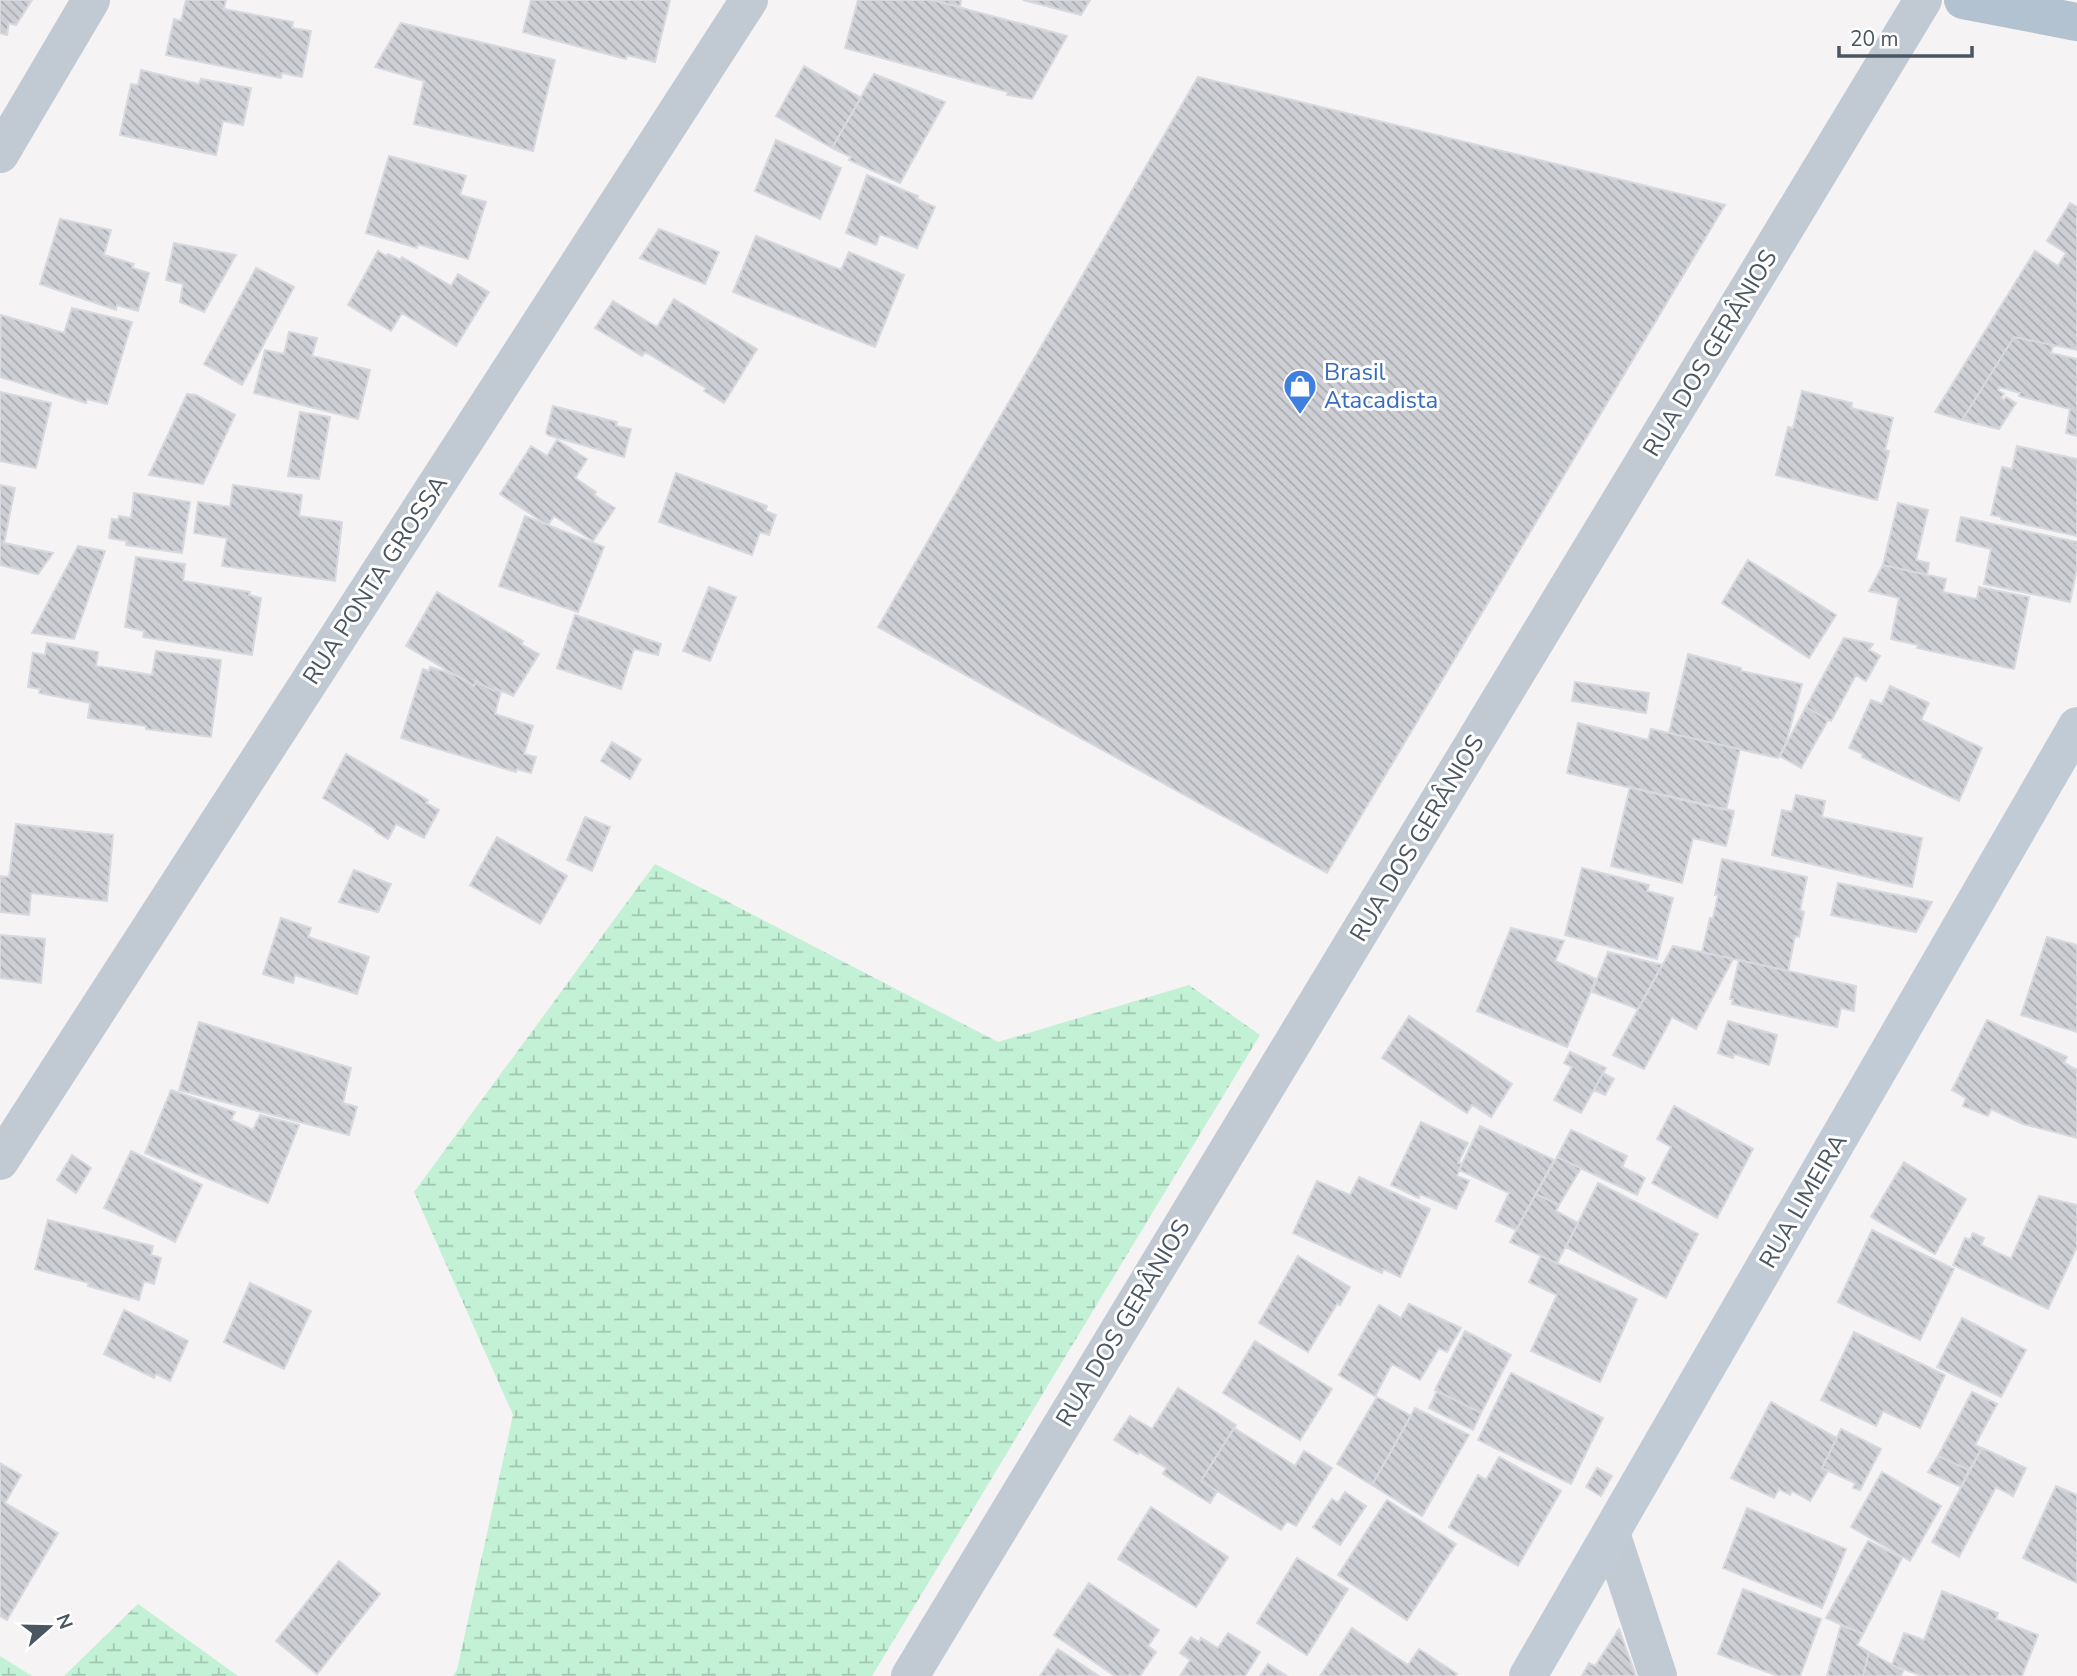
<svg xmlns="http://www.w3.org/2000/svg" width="2077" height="1676" viewBox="0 0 2077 1676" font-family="'Nunito Sans',sans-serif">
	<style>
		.wetland { fill: url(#wetland-marsh) }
		.building { fill: url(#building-back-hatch); stroke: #d7d9de; stroke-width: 2 }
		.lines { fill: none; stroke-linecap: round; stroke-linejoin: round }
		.street { stroke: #c1cad2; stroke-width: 38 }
		.secondary { stroke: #c1cbd6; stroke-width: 38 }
		.primary { stroke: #b3c2d1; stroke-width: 38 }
		.labels { text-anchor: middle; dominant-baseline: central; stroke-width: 6; stroke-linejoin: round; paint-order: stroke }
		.street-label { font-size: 24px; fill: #4a5661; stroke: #fff }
		.shop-label { font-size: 24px; fill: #366cbe; stroke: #fff; text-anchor: start }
	</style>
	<defs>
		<pattern id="wetland-marsh" width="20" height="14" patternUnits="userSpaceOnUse" patternTransform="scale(1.75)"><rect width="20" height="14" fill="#c3f1d5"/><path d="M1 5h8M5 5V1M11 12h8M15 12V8" fill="none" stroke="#a0c6b0"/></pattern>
		<pattern id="building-back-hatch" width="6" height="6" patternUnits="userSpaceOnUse" patternTransform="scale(1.75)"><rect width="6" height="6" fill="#cdcfd5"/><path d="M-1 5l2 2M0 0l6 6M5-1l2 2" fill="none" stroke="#a8abb0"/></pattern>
	</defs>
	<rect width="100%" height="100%" fill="#f5f3f3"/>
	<path class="wetland" d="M655,864L998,1042L1189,985L1260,1035L872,1676H453L457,1670L513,1415L414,1192Z
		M138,1604L238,1676H64Z
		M0,1656L32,1676H0Z"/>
	<path class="building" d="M0,0H32L16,25L9,23L7,35L0,33Z
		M186,0H226L224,9L293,22L292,28L311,31L302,77L282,73L281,78L166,55L174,19L181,21Z
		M531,0H670L655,62L627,55L626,59L523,32Z
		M858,0H932L1067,36L1032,99L1007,95L1008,92L845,48Z
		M932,0H961L960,7Z
		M1023,0H1090L1081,15Z
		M401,23L555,60L533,151L414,124L424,81L375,67Z
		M804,66L861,98L832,148L776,116Z
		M141,70L199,84L201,79L251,88L243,125L223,121L216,155L120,135L131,84L138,85Z
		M874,74L945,102L900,183L849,160L851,157L832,148Z
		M1198,77L1725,205L1327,873L878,627Z
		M776,140L841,168L820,219L755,191Z
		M389,156L466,176L460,195L486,202L468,259L418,244L417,248L366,233Z
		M867,175L918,196L917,199L935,207L917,248L880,234L876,245L846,233Z
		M2070,203L2077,207V350L2014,337L1962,420L1935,412L2035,251L2058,266L2066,253L2047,241Z
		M60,219L111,230L104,255L134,264L132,268L149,273L138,311L117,305L116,310L40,284Z
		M659,229L719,252L705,284L640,258Z
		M756,236L841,270L849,252L904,275L875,347L733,292Z
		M174,243L236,255L204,312L180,302L183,284L166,280Z
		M378,251L386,256L388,254L400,260L402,257L451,286L458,274L489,292L456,346L402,313L391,331L348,305Z
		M256,268L294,287L242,385L204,364Z
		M674,299L757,349L724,403L704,391L706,388L645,352L642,356L595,328L613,301L657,327Z
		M72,308L132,322L107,404L87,399L86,403L0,377L1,315L64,333Z
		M289,332L317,338L312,356L370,370L358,419L254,393L265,350L284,354Z
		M2014,337L2053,345L2051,353L2077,359V436L2066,433L2070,409L2019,396L2020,393L1999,387L1998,390L2004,394L2001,398L2004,400L2006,397L2016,403L1999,429L1962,420Z
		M1802,391L1852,403L1851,408L1893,418L1885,450L1889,451L1877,500L1776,475L1788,427L1793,428Z
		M0,392L51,403L36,468L0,461Z
		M187,394L196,395L235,415L203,484L149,475Z
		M553,406L617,422L616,426L631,429L624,457L548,435L546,433Z
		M300,412L330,417L319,479L288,476Z
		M557,440L587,459L575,478L596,492L594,495L615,508L593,541L554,516L548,525L546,524L500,494L531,446L547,456Z
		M2017,446L2077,459V536L2001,519V517L1991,515L2002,467L2012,469Z
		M676,473L767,506L765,511L776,515L769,535L760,532L752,555L659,522Z
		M0,485L15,488L4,543L53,553L38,574L0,565Z
		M233,485L302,495L299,516L342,522L335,581L222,566L227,538L194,533L198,502L230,507Z
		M134,493L190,502L182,553L126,545L127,541L109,538L112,519L118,520L119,516L131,518Z
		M1898,503L1928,510L1916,560L1929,563L1927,575L1883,565Z
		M525,516L604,547L578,612L499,586Z
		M1961,517L2077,542V568L2070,602L1984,584L1991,549L1956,541Z
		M78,546L105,551L74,639L32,633Z
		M136,557L185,564L183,581L250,592L249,595L261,598L252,655L143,637L144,631L125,627Z
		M1748,560L1836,615L1809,658L1722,603Z
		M1883,565L1946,579L1943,592L1977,599L1979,587L2029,597L2014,669L1917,648L1918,645L1891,639L1899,598L1869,591Z
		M709,587L736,597L710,661L683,651Z
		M437,592L523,641L521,644L539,654L513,696L495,688L494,691L476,681L474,686L406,646Z
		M575,615L661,644L658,655L634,649L621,689L557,668Z
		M1844,638L1873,644L1869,650L1880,656L1866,681L1856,675L1831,721L1806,707Z
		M47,643L98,652L96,666L152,675L156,651L221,660L211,737L146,729V726L88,718L90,703L39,693L40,689L28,687L33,653L45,655Z
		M1688,654L1741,668V671L1802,684L1786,743L1778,758L1669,733Z
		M430,667L458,676L474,686L476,681L494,691L495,688L501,691L495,714L533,726L524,754L536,757L531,773L517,769L516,772L401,738L423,669L429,671Z
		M1575,682L1649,693L1646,713L1572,701Z
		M1890,686L1929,703L1921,720L1982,748L1959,801L1862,757L1863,754L1849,748L1871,700L1882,704Z
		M1806,707L1828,720L1801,768L1780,756Z
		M1578,723L1648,740L1651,729L1740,749L1726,810L1567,773Z
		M612,742L641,759L630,779L601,761Z
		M346,754L428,800L426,803L439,810L424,838L396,824L388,839L375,831V829L323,798Z
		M1630,787L1734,811L1726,846L1693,838L1682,883L1611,866Z
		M1796,795L1825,801L1822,817L1922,838L1912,887L1772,855L1782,810L1792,812Z
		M585,817L610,827L592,871L567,860Z
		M16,824L113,835L107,901L31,893L29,915L0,912V876L9,877Z
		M497,837L567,876L540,924L470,885Z
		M1722,859L1807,877L1800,910L1804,912L1799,937L1795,936L1788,971L1702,952L1710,918H1713L1718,895H1715Z
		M1582,868L1649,885L1647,891L1673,898L1657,959L1565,935Z
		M354,870L391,884L378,912L339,902Z
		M1838,883L1932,902L1916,932L1831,915Z
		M281,918L311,928L308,937L369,957L357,994L295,975L293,983L263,974Z
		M1511,928L1564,941L1555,961L1596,979L1567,1047L1477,1011Z
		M0,935L45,939L41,983L0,978Z
		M2047,937L2077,945V1032L2021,1015Z
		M1673,946L1733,959L1696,1029L1672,1017L1644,1069L1613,1055Z
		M1608,952L1662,965L1638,1009L1592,992Z
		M1739,960L1856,986L1854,1011L1841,1008L1837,1027L1732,1004L1733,999H1730Z
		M1409,1016L1512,1084L1491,1117L1472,1105L1467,1113L1382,1058Z
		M1987,1020L2067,1057L2064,1063L2077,1070V1138L2023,1124L1991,1109L1988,1116L1963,1106L1966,1098L1952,1090Z
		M1728,1021L1777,1035L1769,1065L1734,1054L1733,1058L1718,1053Z
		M199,1022L351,1068L343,1103L357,1107L349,1135L179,1090Z
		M1570,1052L1606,1068L1581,1113L1554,1100L1572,1067L1564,1063Z
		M1603,1073L1614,1079L1605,1095L1594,1090Z
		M171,1090L235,1112L231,1120L253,1130L260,1115L299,1125L268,1203L145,1153Z
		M1674,1106L1753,1149L1717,1218L1652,1183L1671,1147L1657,1139Z
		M1421,1122L1468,1143L1458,1163L1462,1164L1457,1176L1469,1181L1456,1209L1420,1194L1419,1198L1391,1185Z
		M1480,1126L1554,1160L1516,1230L1496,1221L1509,1193L1459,1170Z
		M1571,1130L1627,1156L1622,1167L1645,1178L1637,1195L1557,1157Z
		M131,1151L202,1185L175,1242L104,1208Z
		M72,1155L91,1168L76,1193L57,1180Z
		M1557,1157L1581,1168L1559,1205L1536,1194Z
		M1904,1162L1966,1199L1935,1254L1871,1217Z
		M1359,1177L1430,1209L1400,1277L1383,1269L1382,1273L1293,1233L1317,1181L1350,1195Z
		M1598,1183L1698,1234L1666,1298L1566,1247Z
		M1536,1194L1559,1205L1556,1211L1578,1223L1557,1263L1510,1242Z
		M2039,1196L2077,1205V1247L2048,1309L1953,1265L1965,1238L1970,1240L1973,1233L1984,1238L1981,1245L2011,1259Z
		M48,1220L153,1246L151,1255L161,1258L154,1284L144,1281L139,1300L88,1286L89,1283L35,1269Z
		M1872,1230L1954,1269L1920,1340L1838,1302Z
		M1298,1256L1350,1287L1340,1305L1337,1304L1308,1352L1259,1323Z
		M1541,1256L1637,1299L1600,1382L1531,1351L1557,1295L1529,1282Z
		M250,1283L311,1311L284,1369L224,1342Z
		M1409,1304L1461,1328L1447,1352L1439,1348L1420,1380L1392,1364L1375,1396L1339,1375L1379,1305L1401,1318Z
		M124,1310L188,1341L170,1381L156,1374L154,1378L104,1354Z
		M1962,1318L2026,1350L2001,1397L1937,1367Z
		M1465,1331L1511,1355L1481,1413L1435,1390Z
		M1854,1332L1945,1375L1920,1428L1883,1411L1876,1426L1821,1400Z
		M1255,1341L1332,1389L1300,1440L1223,1393Z
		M1511,1373L1603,1418L1571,1484L1478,1440Z
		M1178,1388L1236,1425L1201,1481L1217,1491L1210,1503L1163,1474L1166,1468L1139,1452L1138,1454L1114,1440L1130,1416L1152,1429Z
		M1437,1391L1481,1413L1473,1430L1429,1408Z
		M1972,1392L1997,1404L1975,1445L1982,1448L1969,1470L1938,1456Z
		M1377,1397L1411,1416L1372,1485L1337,1464Z
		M1771,1402L1837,1438L1822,1468L1828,1471L1810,1501L1792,1491L1790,1495L1779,1489L1774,1498L1731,1478Z
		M1415,1408L1469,1435L1422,1516L1372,1485Z
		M1234,1428L1295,1466L1304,1451L1332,1468L1296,1526L1287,1521L1281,1530L1201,1481Z
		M1841,1429L1881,1449L1860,1490L1853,1488L1855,1483L1822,1468Z
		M1982,1448L2026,1468L2013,1496L1996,1487L1959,1557L1932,1542Z
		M1938,1456L1969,1470L1961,1487L1928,1472Z
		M1499,1457L1561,1491L1518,1566L1449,1527L1478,1475L1486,1480Z
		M0,1463L21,1475L5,1503L58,1533L7,1620L0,1616Z
		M1597,1468L1612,1476L1601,1496L1586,1487Z
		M1882,1472L1941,1506L1910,1561L1851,1527Z
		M2056,1486L2077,1495V1583L2023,1558Z
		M1345,1492L1366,1506L1340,1545L1313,1527L1332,1499L1338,1503Z
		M1387,1500L1456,1544L1407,1620L1338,1575Z
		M1151,1507L1228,1557L1196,1607L1118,1559Z
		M1747,1508L1846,1549L1822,1608L1723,1568Z
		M1868,1541L1902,1558L1863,1634L1826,1618Z
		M1297,1558L1348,1589L1307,1655L1257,1623Z
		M339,1561L380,1594L317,1674L276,1641Z
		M1089,1583L1159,1630L1148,1646L1156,1652L1140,1676H1133L1130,1674L1128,1676H1115L1054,1635Z
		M1743,1589L1821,1619L1800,1676H1778L1718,1654Z
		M1942,1591L1998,1613L1996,1619L2038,1635L2022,1676H1922L1892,1665L1904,1633L1924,1640Z
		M1841,1625L1863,1634L1857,1645L1869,1652L1863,1676H1827Z
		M1352,1628L1408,1665L1419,1649L1457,1674L1455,1676H1320Z
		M1619,1629L1636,1676H1582L1589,1663L1595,1666Z
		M1228,1633L1260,1652L1245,1676H1180L1190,1660L1180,1653L1191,1637L1199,1642L1201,1638L1218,1648Z
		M1058,1649L1099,1676H1040Z
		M1869,1652L1903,1671L1901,1676H1863Z
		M1268,1664L1287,1676H1260Z"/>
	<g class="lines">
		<path class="street" d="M0,154L91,0
			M0,1161L749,0
			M1611,1533L1658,1676
			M910,1676L1923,0"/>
		<path class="secondary" d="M1528,1676L2077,726"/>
		<path class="primary" d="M1963,0L2077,22"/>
	</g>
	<defs>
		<symbol id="shop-pin" viewBox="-11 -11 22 30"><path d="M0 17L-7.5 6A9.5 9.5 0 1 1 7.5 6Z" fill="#3f7fe0" stroke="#fff"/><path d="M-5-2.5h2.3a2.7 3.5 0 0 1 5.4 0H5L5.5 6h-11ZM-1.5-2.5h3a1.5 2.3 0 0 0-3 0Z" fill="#fff"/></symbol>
	</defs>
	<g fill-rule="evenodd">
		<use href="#shop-pin" x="1281" y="367" width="38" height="52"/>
	</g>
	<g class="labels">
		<g class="street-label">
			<text transform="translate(1710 353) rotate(-59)">RUA DOS GERÂNIOS</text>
			<text transform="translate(375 580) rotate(-57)">RUA PONTA GROSSA</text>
			<text transform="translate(1417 838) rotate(-59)">RUA DOS GERÂNIOS</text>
			<text transform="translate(1803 1201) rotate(-60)">RUA LIMEIRA</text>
			<text transform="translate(1123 1323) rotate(-59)">RUA DOS GERÂNIOS</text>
		</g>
		<g class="shop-label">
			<text x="1324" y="372">Brasil<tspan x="1324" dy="28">Atacadista</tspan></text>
		</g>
	</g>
	<g transform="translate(49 1627) rotate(70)" stroke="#ffffff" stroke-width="5" paint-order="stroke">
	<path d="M0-5L12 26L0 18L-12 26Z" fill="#4a5661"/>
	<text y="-10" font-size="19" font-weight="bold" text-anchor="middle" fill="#4a5661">N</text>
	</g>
	<path d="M1839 46v10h133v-10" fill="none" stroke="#4a5661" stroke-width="3.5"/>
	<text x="1850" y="46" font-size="21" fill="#4a5661" stroke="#ffffff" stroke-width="5" paint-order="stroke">20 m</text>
</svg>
